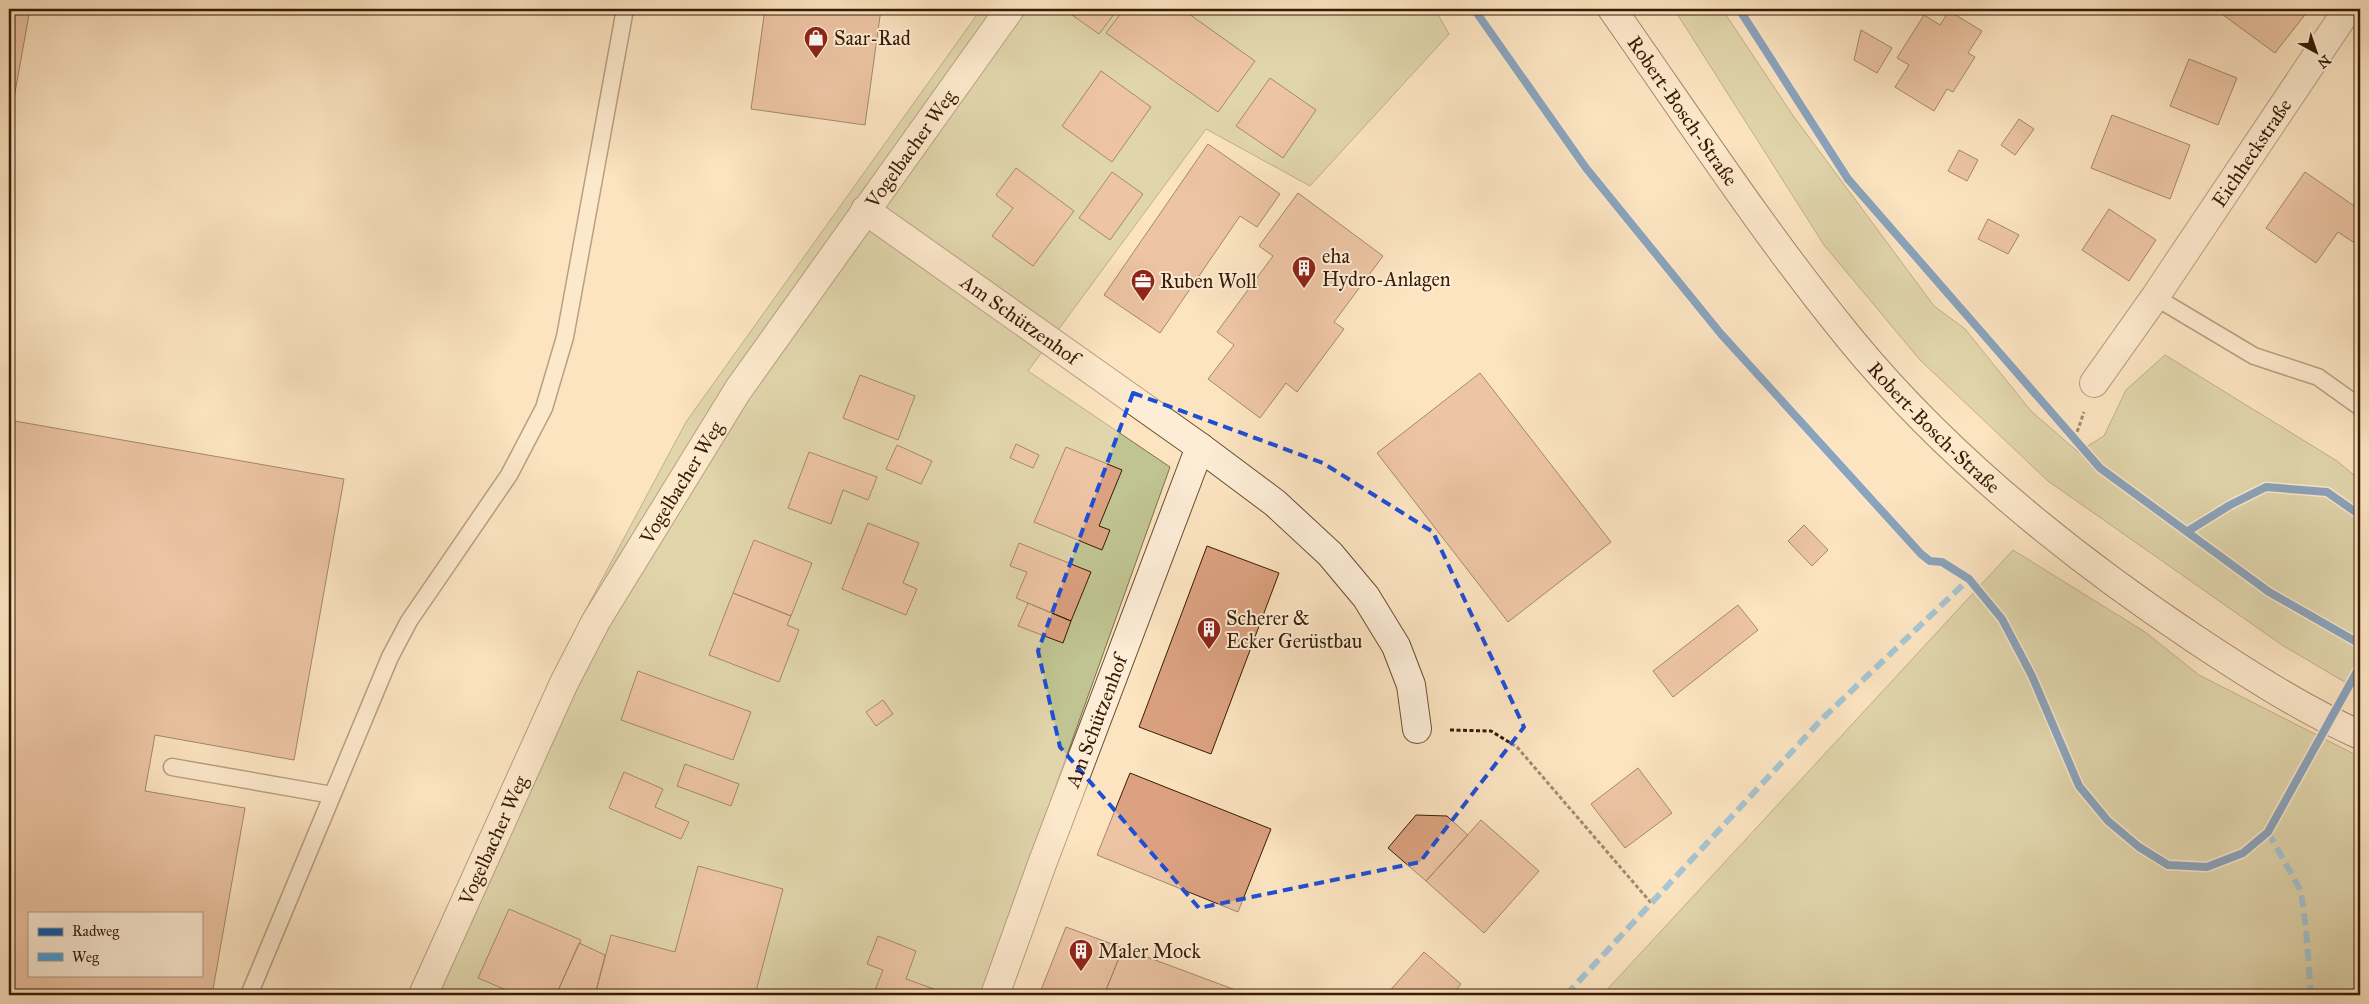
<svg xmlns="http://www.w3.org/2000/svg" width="2369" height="1004" viewBox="0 0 2369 1004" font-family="'IM FELL Great Primer',serif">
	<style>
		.green { fill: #c0c492; stroke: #7c704b }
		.building { fill: #dba180; stroke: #381b04; fill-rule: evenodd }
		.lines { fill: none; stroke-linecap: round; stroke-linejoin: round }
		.service-casing { stroke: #694d33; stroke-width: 19 }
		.minor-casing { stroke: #694d33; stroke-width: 30 }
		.secondary-casing { stroke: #381b04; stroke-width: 30 }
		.path { stroke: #381b04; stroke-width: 3; stroke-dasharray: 4 2.5; stroke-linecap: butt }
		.service { stroke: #fdedd7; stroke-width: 16 }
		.minor { stroke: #fdedd7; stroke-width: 28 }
		.secondary { stroke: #fdedd7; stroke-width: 28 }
		.quiet { stroke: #3fa2e9; stroke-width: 6; stroke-dasharray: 12 6; stroke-linecap: butt }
		.cycleway-casing { stroke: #fdedd7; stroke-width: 11 }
		.cycleway { stroke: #0057b8; stroke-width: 8 }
		.marked { fill: none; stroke: #1d4ed8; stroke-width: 4; stroke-dasharray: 10 6; stroke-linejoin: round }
		.labels { text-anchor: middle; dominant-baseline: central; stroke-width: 4; stroke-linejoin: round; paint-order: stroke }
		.poi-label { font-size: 20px; fill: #381b04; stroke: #fdedd7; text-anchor: start }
		.street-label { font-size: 20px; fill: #381b04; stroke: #fdedd7 }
	</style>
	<rect width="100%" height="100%" fill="#fce4c1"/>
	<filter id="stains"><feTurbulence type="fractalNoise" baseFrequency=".004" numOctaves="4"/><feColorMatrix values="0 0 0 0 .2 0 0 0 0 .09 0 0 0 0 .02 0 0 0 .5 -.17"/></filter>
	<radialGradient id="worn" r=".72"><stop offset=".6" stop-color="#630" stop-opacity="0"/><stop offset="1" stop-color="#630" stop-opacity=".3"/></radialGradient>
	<path class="green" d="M981,9H1435L1449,34L1310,186L1206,129L1028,371L1170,467L981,995H407L583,615L686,422Z
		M1674,9H1722L1794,117L1934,306L1965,329L2031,411L2078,452L2104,436L2126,390L2165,355L2337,461L2360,480V691L2282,645L2048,481L1920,360L1824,245Z
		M2013,550L2145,632L2199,675L2360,757V995H1602Z"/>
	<path class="building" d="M9,9H30L9,126Z
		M765,9H881L865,125L751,109Z
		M1067,9H1118L1099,34L1065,10Z
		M1124,9H1182L1255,61L1218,112L1106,33Z
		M2215,9H2303L2307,12L2275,53Z
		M1949,11L1982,31L1968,53L1975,57L1953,92L1947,89L1934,111L1895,87L1909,65L1897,58L1924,15L1940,25Z
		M1861,30L1892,48L1877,73L1854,60Z
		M2189,59L2237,78L2218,125L2170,106Z
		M1101,71L1151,107L1112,162L1062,126Z
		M1270,78L1316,110L1283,158L1236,126Z
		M2112,115L2190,145L2170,199L2091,168Z
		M2019,119L2034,129L2015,155L2001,145Z
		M1208,144L1280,194L1257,227L1240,216L1160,333L1104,295Z
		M1959,150L1978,160L1967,181L1948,171Z
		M1016,168L1074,211L1033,266L992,236L1013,208L996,195Z
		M1112,172L1143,194L1110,240L1079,218Z
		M2305,172L2360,210V232L2353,242L2338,232L2316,263L2266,228Z
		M1298,193L1383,256L1334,322L1344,329L1297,392L1286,383L1260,418L1208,379L1234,345L1217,332L1273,256L1259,246Z
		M2109,209L2156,240L2129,281L2082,250Z
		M1988,219L2019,235L2008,254L1978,239Z
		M1480,373L1611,542L1508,622L1377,453Z
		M860,375L915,396L898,440L843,418Z
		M9,420L344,479L294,760L155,735L145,791L245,808L212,995H9ZM29,913H201V975H29Z
		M1016,444L1039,455L1033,468L1010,458Z
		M897,445L932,461L921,484L886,469Z
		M1066,447L1122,470L1099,526L1110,530L1102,550L1034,522Z
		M809,452L877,477L868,500L843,490L831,524L788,508Z
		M868,523L919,543L903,583L917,589L906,615L842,589Z
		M1804,525L1828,550L1812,566L1788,541Z
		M754,540L812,563L791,616L733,593Z
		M1019,543L1091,572L1071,621L1016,598L1027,572L1010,566Z
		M1207,546L1279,573L1211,754L1139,727Z
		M733,593L791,616L787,625L799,630L779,682L709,655Z
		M1028,603L1071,621L1063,643L1018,626Z
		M1738,605L1758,630L1673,697L1653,671Z
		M638,671L751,712L733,760L621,720Z
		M883,700L893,714L876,726L866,712Z
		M685,764L739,784L731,806L677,786Z
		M1638,768L1672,813L1625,848L1591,804Z
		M624,772L663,789L655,807L689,822L681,839L609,808Z
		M1130,773L1271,829L1238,912L1097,855Z
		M1416,815L1447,816L1468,835L1426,881L1388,848Z
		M1481,820L1539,871L1484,933L1426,881Z
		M698,866L783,889L755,995H595L611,935L675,952Z
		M509,909L581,940L556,995H518L478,978Z
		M1066,927L1123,948L1104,995H1039Z
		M878,936L916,951L906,979L937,990L935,995H873L883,970L867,964Z
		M579,943L605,955L595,995H556Z
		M1123,948L1249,995H1104Z
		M1424,952L1461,984L1452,995H1386Z"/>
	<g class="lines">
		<defs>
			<path id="service" d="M2155,297L2254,356L2318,377L2360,407
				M172,767L332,795
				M249,995L390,657L409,621L509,475L544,408L565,337L625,9"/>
			<g id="minor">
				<path id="s1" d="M865,210L1200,447L1275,503L1330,554L1366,597L1396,646L1411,685L1417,729"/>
				<path id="s2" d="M2094,383L2155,297L2348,9"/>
				<path id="s3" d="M423,995L564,683L596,621L738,390L1010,9"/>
				<path id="s4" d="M995,995L1042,864L1200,447"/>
			</g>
			<g id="secondary">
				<path id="s5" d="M1612,9C1690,120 1765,235 1851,340C1948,458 2069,555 2195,639C2248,674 2302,709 2360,735"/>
			</g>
		</defs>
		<use href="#service" class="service-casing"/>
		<use href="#minor" class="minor-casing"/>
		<use href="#secondary" class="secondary-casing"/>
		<path class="path" d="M2075,438L2084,412
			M1450,730L1491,731L1517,747L1652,904"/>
		<use href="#service" class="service"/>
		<use href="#minor" class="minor"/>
		<use href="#secondary" class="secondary"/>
		<path class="quiet" d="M2268,832L2301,891L2306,929L2311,995
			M1566,995L1824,717L1969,579"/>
		<defs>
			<path id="cycleway" d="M1474,9L1586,168L1721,334L1921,554L1930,561L1942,562L1969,579L2002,619L2032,676L2079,786L2108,821L2139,847L2168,865L2207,867L2243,853L2268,832L2360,666
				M1739,9L1848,179L2100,468L2269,592L2360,644
				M2188,531L2230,505L2266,487L2327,492L2357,513L2360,518"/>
		</defs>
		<use href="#cycleway" class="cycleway-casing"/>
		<use href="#cycleway" class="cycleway"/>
	</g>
	<path d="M0 0H2369V1004H0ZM1133,393L1323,463L1433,532L1524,727L1420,862L1199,908L1060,747L1038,651Z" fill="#fce4c1" fill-opacity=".55" fill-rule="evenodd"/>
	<path class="marked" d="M1133,393L1323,463L1433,532L1524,727L1420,862L1199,908L1060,747L1038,651Z"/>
	<defs>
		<symbol id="shop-pin" viewBox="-11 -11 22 30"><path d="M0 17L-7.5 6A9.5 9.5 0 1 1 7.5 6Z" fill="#8f2418" stroke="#fdedd7"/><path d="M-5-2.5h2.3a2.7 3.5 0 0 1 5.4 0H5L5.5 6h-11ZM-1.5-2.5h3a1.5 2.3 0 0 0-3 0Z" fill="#fff"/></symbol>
		<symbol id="building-pin" viewBox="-11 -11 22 30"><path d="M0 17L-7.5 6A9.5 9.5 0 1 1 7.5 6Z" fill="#8f2418" stroke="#fdedd7"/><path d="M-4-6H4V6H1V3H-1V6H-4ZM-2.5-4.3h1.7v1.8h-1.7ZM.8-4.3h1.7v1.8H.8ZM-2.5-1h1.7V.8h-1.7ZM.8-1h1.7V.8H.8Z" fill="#fff"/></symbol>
		<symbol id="office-pin" viewBox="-11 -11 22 30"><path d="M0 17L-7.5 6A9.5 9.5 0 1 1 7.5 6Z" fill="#8f2418" stroke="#fdedd7"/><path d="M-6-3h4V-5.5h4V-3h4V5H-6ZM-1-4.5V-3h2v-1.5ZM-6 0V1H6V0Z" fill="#fff"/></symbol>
	</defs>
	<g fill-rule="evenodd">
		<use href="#shop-pin" x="802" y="24" width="28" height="38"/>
		<use href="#building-pin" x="1290" y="254" width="28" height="38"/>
		<use href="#office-pin" x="1129" y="267" width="28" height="38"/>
		<use href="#building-pin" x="1195" y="615" width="28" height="38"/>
		<use href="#building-pin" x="1067" y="937" width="28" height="38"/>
	</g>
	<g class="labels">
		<g class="poi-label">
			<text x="834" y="38">Saar-Rad</text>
			<text x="1322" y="256">eha<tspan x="1322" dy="23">Hydro-Anlagen</tspan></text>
			<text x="1160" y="281">Ruben Woll</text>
			<text x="1226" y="618">Scherer &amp;<tspan x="1226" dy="23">Ecker Gerüstbau</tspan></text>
			<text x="1098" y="951">Maler Mock</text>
		</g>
		<g class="street-label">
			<text stroke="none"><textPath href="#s5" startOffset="124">Robert-Bosch-Straße</textPath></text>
			<text stroke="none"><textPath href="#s3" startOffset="980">Vogelbacher Weg</textPath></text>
			<text stroke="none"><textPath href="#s2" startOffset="279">Eichheckstraße</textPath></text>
			<text stroke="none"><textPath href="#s1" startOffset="190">Am Schützenhof</textPath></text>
			<text stroke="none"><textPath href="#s5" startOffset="529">Robert-Bosch-Straße</textPath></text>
			<text stroke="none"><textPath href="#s3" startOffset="575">Vogelbacher Weg</textPath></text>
			<text stroke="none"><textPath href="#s4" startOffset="292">Am Schützenhof</textPath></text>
			<text stroke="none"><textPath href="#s3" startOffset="170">Vogelbacher Weg</textPath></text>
		</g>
	</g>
	<rect width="2369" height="1004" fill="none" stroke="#fce4c1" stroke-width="30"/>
	<rect x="10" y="10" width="2349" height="984" fill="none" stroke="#381b04" stroke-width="2.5"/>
	<rect x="15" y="15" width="2339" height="974" fill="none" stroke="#381b04"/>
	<rect x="28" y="912" width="175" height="65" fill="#fdedd7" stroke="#ae9983"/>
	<rect x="38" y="928" width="25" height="8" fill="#0057b8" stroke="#ae9983"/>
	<text x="72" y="936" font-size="15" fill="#381b04">Radweg</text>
	<rect x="38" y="953" width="25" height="8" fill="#3fa2e9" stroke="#ae9983"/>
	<text x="72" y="962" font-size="15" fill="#381b04">Weg</text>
	<g transform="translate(2316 52) rotate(140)" stroke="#fdedd7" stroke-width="4" paint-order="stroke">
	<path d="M0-4L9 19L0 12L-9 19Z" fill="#381b04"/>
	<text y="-8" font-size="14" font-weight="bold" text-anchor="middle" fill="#381b04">N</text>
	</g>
	<rect width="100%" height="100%" filter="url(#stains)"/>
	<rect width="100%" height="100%" fill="url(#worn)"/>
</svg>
